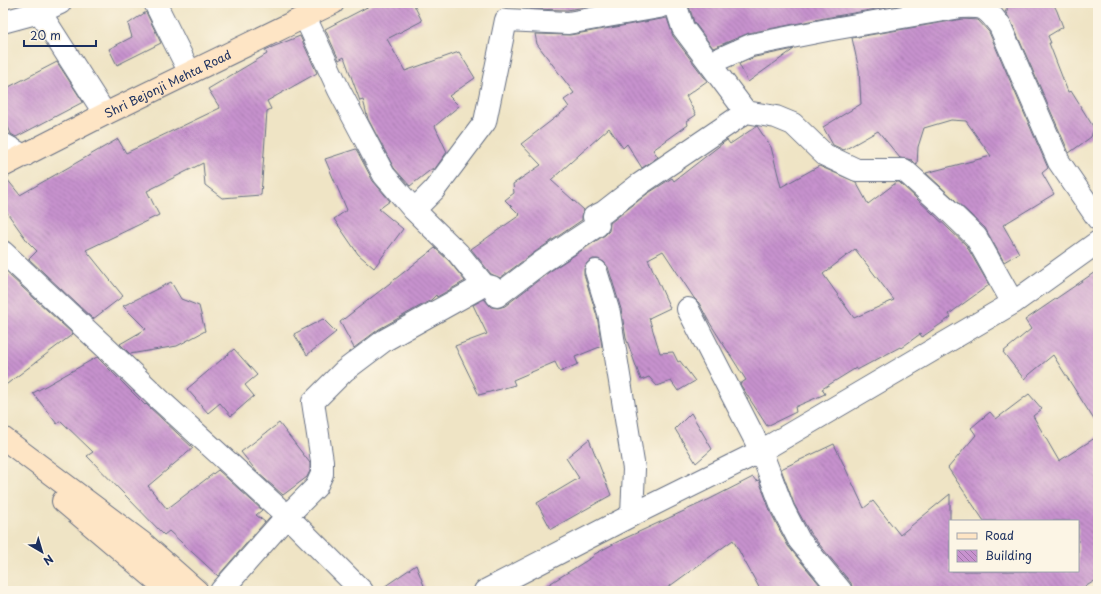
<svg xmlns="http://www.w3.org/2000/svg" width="1101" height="594" viewBox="0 0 1101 594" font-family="'Playpen Sans',sans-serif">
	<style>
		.building { fill: url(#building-back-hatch); fill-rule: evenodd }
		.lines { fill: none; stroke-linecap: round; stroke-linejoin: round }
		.minor-casing { stroke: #656e82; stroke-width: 24 }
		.secondary-casing { stroke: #656e82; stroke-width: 24 }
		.minor { stroke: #fff; stroke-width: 22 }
		.secondary { stroke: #fee5c5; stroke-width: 22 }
		.labels { text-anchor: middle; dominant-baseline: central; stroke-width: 3; stroke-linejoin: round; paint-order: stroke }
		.street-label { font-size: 12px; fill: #1b2f5e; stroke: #fcf5e5 }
	</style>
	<defs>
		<pattern id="building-back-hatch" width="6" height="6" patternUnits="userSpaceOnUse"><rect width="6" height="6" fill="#c792ce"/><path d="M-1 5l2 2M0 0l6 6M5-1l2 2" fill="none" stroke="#a178aa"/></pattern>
	</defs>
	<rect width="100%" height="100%" fill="#fcf5e5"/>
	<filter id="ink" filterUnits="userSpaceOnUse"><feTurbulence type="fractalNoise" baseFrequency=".025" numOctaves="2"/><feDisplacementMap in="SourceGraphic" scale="8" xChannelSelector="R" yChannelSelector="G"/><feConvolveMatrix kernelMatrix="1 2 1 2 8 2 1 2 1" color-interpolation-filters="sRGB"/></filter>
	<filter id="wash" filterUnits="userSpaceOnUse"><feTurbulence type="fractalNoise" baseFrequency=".012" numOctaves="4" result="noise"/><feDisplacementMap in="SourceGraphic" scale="16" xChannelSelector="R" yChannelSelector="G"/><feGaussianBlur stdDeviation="0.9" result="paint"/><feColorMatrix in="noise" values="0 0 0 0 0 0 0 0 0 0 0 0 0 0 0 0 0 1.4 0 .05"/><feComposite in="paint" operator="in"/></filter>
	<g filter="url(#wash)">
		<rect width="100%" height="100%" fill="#efe4c5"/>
		<g id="blocks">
			<path class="building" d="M375,3H413L422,21L387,39L405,71L459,52L475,78L449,96L459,106L435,126L447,152L434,170L433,168L410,186L394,168L368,119L363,100L360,101L344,57L339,60L325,29Z
				M530,3H610L567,10L531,9Z
				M688,3H910L825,18L749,33L713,48L694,22Z
				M1005,3H1053L1057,11L1063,27L1048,36L1051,43H1049L1068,92L1071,91L1094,128L1091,137L1069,153L1011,21L1005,11H1008Z
				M146,12L161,43L117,65L109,49L132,37L128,24Z
				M667,18L673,36L707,81L686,96L696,115L687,121L688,125L653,150L658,157L642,168L627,144L623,148L609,128L551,180L584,210L582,216V220L535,252L500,278L491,274L471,249L520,215L505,200L514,193L513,184L541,165L521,144L569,107L564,100L574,93L537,44L535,34L570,35Z
				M962,19L978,20L989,32L1048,168L1042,173L1054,194L1003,225L1019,253L1004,262L985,228L926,173L991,156L966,121L951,120L924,128L918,147L917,165L912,160L900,158L878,131L844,150L833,145L823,127L861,104L859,70L852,38Z
				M300,36L317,73L267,101L271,109L267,111L261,195L222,198L205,185L203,163L147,191L159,215L86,250L123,296L93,319L29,259L37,251L28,242L3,207V178H6L20,195L118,139L126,153L220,108L208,89L267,54L265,50Z
				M794,49L748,82L739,64L755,57Z
				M57,62L83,102L16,137L11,134L3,114V90Z
				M757,126L771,147L781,187L819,166L856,182L868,204L897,182H899L966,245L989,285L949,314L951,317L922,337L920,334L901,348L900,347L857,370L856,368L822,389L825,394L795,407L796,412L767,426L740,384L746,380L708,320L699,303L694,298L663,251L648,259L670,308L649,318L660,353L673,352L678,362L680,361L695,381L678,391L671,381L657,386L649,377L641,380L626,338L621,309L608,267L604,262L598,259H593L587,263L584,269V274L597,316L602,346L575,357L578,364L560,372L555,362L513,380L515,385L479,395L455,346L487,334L473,305L484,299L491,307L498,308L505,306L549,272L605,235L609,231L610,223L647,194L672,178L674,181L727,140L730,144ZM855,249L894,300L854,318L823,274Z
				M356,149L373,181L390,201L379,209L403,229L374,268L358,254L334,219L347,210L325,159Z
				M435,248L449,261L465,281L437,297L436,295L431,300L379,329L354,348L340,322Z
				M1098,270V426L1053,355L1024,379L1003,352L1031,329L1025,320Z
				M9,275L73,334L3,387V280Z
				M171,282L181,299L199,306L205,331L177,346L130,354L120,344L146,329L123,306Z
				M323,319L336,332L307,355L294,334Z
				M234,349L257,375L245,385L254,396L231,416L220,403L208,413L187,389Z
				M97,357L145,405L146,404L193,448L148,486L167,509L218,470L262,510L256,515L265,522L218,576L169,531L164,535L87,456L93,452L61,421L57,424L33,393Z
				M1029,394L1042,409L1033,416L1059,461L1098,436V579L1078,591H853L851,583L810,533L794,504L781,469L834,444L864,508L873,501L900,535L950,494V571H1078V521H984L948,468L976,435L971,428L990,412L996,419Z
				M691,413L712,449L696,463L675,429Z
				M279,423L310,463V471L307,477L283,495L257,472L241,452Z
				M589,439L611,495L551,529L537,503L579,478L566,458Z
				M753,477L756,481L759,480L771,513L788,546L825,591H761L733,540L663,591H538L594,556L593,555L617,542L710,499Z
				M416,565L426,591H378Z"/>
		</g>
	</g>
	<g filter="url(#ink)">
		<use href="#blocks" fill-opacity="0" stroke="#656e82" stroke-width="1"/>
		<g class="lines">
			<defs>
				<path id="minor" d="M34,3L105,114
					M155,3L190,73
					M675,3L683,28L746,112
					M305,17L339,90L384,175L414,210L458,253L484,285L492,287L497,296L542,262L598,225L594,217L604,212L640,184L746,112L776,117L793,124L825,155L857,170H904L945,207L976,237L1013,303
					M3,22L40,12L60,3
					M710,63L751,45L827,30L961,7C984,6 986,7 1000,26L1059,162L1098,219
					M3,144L24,156
					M414,210L434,190L485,122L506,20L568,23L659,7L673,3
					M3,252L106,348L161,401L287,516L221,591
					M596,271L609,313L634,469L632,515
					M688,309L761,451L783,509L799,540L841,591
					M362,591L287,516L316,487L322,474V461L313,402L344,371L385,340L484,285
					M485,591L632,515L761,451L1013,303L1098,242"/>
				<g id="secondary">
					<path id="s1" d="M3,166L105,114L333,3"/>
					<path d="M3,438L144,544L197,591"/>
					<path d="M63,501L169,591"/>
				</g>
			</defs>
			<use href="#minor" class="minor-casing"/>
			<use href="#secondary" class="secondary-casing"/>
			<use href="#minor" class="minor"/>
			<use href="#secondary" class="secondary"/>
		</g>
	</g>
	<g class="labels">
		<g class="street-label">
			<text stroke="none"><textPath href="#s1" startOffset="184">Shri Bejonji Mehta Road</textPath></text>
		</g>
	</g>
	<rect width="1101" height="594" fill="none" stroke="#fcf5e5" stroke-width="16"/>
	<rect x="949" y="520" width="130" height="52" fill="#fcf5e5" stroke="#a2a6af"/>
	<rect x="957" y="533" width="20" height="6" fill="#fee5c5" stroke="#a2a6af"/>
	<text x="985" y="540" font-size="12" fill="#1b2f5e">Road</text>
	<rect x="957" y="550" width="20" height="12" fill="url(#building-back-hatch)" stroke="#a2a6af"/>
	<text x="985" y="560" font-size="12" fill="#1b2f5e">Building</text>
	<g transform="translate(42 552) rotate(142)" stroke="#fcf5e5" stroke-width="3" paint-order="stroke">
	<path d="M0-3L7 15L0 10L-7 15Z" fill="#1b2f5e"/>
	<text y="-6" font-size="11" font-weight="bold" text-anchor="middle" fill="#1b2f5e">N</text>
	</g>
	<path d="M24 40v6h72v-6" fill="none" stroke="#1b2f5e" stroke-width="2"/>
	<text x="30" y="40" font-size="12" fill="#1b2f5e" stroke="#fcf5e5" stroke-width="3" paint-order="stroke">20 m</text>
</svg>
